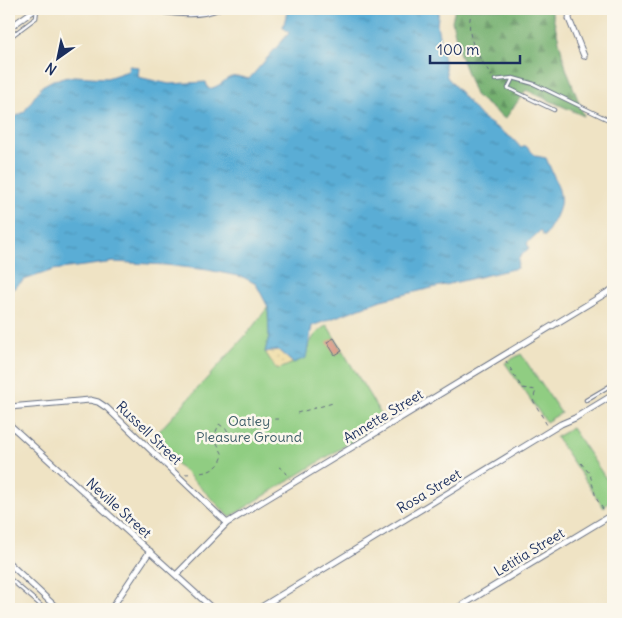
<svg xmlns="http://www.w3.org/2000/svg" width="622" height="618" viewBox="0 0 622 618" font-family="Delius,sans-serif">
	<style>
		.forest { fill: url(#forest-firs); stroke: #487067 }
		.sand { fill: url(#sand-dots); stroke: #84847e }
		.green { fill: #90cd82; stroke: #567e70 }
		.water { fill: url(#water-ripples); stroke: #3a6e9a }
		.building { fill: #d7917e }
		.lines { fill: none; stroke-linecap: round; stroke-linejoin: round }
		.lane-casing { stroke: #656e82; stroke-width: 4.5 }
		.street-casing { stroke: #656e82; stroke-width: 7 }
		.path { stroke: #656e82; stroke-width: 1; stroke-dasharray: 4 4; stroke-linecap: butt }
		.lane { stroke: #fff; stroke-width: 2.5 }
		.street { stroke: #fff; stroke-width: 5 }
		.labels { text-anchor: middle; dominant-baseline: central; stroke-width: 5; stroke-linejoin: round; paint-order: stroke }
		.street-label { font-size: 14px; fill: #1b2f5e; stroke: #fbf7ec }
		.park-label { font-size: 14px; fill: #3e5e69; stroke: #fbf7ec }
	</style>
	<defs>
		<pattern id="forest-firs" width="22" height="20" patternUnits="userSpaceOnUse" patternTransform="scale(1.25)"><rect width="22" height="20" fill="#74b070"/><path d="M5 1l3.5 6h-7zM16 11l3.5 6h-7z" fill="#5e905f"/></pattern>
		<pattern id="sand-dots" width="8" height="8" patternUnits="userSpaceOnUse" patternTransform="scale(1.25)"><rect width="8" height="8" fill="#eeda9e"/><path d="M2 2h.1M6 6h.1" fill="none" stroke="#ccbb8a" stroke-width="1.8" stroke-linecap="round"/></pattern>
		<pattern id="water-ripples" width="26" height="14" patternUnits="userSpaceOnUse" patternTransform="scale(1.25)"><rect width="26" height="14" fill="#5aadd5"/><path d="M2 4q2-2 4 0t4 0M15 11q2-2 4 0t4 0" fill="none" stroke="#4a8db0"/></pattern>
	</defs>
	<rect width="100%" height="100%" fill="#fbf7ec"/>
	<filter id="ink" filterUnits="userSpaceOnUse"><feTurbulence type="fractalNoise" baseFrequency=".02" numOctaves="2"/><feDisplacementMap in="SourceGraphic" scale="10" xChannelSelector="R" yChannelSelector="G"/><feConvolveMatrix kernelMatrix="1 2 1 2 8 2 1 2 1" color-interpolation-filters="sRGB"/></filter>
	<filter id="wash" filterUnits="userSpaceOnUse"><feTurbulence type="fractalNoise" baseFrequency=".0096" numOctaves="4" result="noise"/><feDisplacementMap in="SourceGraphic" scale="20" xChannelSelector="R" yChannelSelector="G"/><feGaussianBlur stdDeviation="1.12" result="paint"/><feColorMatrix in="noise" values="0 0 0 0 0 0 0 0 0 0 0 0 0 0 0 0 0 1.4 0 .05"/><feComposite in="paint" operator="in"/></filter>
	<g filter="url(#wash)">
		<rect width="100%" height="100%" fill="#efe3c4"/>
		<path class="forest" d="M455,9H551L566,68L584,116L526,90L505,119L475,95L460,55L452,21Z"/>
		<path class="sand" d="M278,350L293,363L277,371L265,352Z"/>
		<path class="green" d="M268,307L269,336L265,352L277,370L305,358C310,341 312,335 327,325L385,421L230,517L152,439L247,334Z
			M521,354L561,413L546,422L505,363Z
			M572,428L613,489V495L604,508L556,437Z"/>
		<path class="water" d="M288,9H439L437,25L447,77L481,117L513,139L521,148L526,146L536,156L546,158C562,196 569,200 544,237L540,231L527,243L529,248L519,258L517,268L381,300L312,326L306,358L293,363L278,350L265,352L269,336L268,307L256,284L243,277L208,270L166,265L114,262L53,270L24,280L9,292V127L11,125L9,120L24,112L42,86L53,80L74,76L107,78L128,71L129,66L139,67L138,77L169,84L206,82L208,89C229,85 222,71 249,79L289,33L283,27Z"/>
		<g id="blocks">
			<path class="building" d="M334,338L342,351L335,355L327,342Z"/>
		</g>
	</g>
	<g filter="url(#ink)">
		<use href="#blocks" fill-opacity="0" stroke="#656e82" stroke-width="1"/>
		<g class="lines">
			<defs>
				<path id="lane" d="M9,38L33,20L36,18L37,9
					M495,80L513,78
					M554,110L508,88L513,78L534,84L613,122
					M586,400L613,384
					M9,578L45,609"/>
				<path id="street" d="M146,9C170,12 194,18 217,9
					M570,9L569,19L584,56
					M9,28L36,9
					M9,407L90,400L98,402L107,408L227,523
					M9,424L213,609
					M9,563L58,609
					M176,575L227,523L613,289
					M111,609L150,551
					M258,609L561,424L575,418L613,395
					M456,609L613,514"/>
			</defs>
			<use href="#lane" class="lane-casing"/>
			<use href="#street" class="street-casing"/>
			<path class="path" d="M472,9C464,38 477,54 492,76
				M506,361L522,388L536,390L533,400L547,425
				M297,413L333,403
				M581,463L590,474L596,498L603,509L608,510
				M279,467L285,471L290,479
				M185,474C201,473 218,474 223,455L214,437L219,424C237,437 227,435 250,433C258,423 265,419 278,419"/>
			<use href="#lane" class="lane"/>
			<use href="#street" class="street"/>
		</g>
	</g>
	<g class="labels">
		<g class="street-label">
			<text transform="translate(383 416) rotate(-31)">Annette Street</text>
			<text transform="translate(149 433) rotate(44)">Russell Street</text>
			<text transform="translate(429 491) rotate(-31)">Rosa Street</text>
			<text transform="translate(119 508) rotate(42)">Neville Street</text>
			<text transform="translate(529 552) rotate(-31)">Letitia Street</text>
		</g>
		<g class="park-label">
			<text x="249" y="421">Oatley<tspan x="249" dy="16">Pleasure Ground</tspan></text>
		</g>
	</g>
	<rect width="622" height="618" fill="none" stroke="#fbf7ec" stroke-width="30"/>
	<g transform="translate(58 58) rotate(213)" stroke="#fbf7ec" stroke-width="4" paint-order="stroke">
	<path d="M0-4L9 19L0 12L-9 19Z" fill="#1b2f5e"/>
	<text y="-8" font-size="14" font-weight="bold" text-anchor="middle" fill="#1b2f5e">N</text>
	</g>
	<path d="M430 55v8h90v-8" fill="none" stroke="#1b2f5e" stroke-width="2.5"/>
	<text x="437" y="55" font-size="15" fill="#1b2f5e" stroke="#fbf7ec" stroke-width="4" paint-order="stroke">100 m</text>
</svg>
